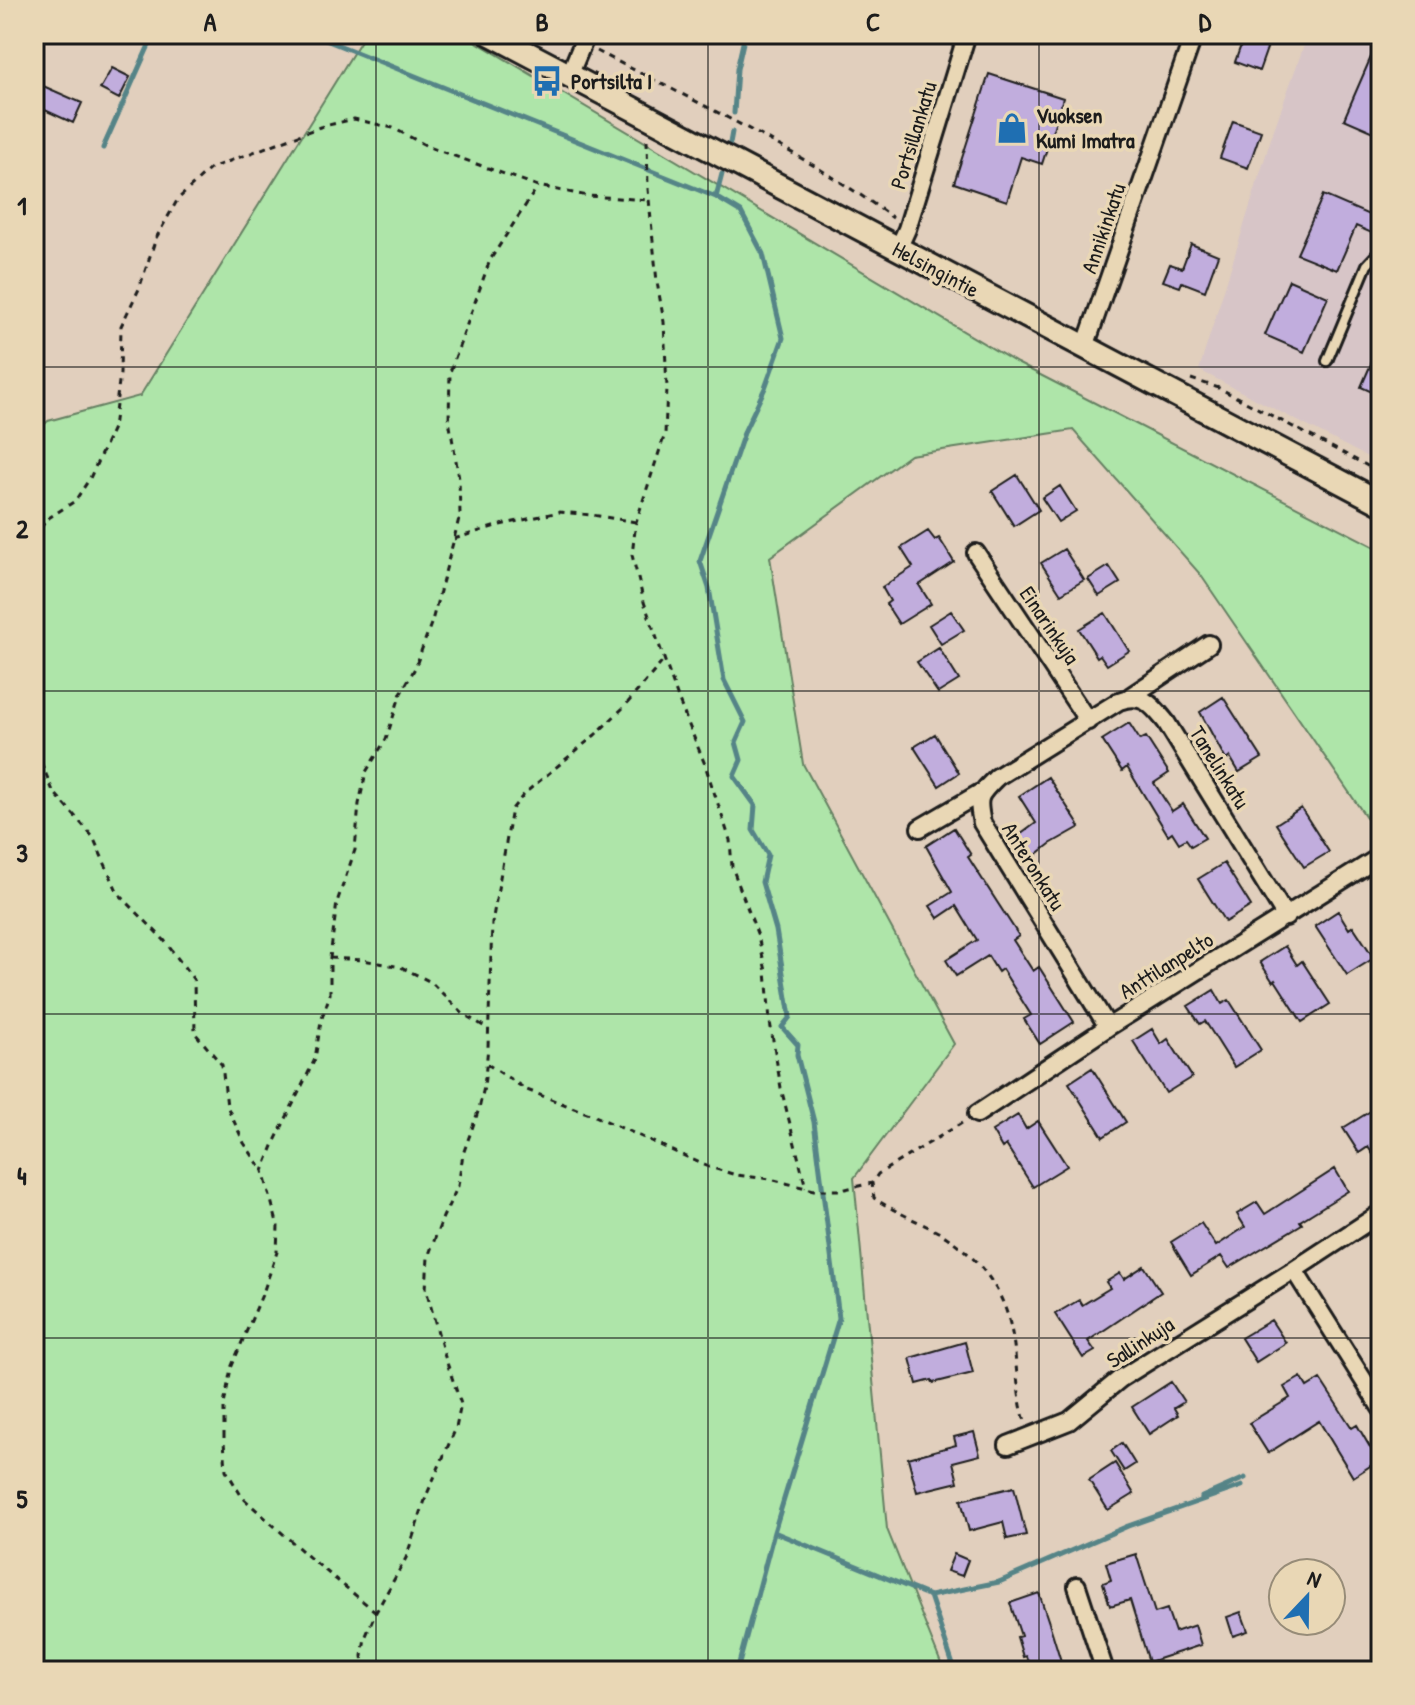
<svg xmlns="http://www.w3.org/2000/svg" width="1415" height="1705" viewBox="0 0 1415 1705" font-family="'Patrick Hand',sans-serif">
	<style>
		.built { fill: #d7c5c7 }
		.green { fill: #aee5a9; stroke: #658062; stroke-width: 2 }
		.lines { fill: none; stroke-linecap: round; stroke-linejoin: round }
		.stream { stroke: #548487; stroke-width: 5 }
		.building { fill: #c1addd; stroke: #1c1c1c; stroke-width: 2 }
		.service-casing { stroke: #1c1c1c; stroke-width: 14 }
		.minor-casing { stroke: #1c1c1c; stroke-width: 22 }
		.secondary-casing { stroke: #1c1c1c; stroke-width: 28 }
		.path { stroke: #1c1c1c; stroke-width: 3; stroke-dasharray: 6 6; stroke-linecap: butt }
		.service { stroke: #e9d7b5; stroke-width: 8 }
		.minor { stroke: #e9d7b5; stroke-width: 16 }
		.secondary { stroke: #e9d7b5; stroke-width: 22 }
		.grid { fill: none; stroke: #1c1c1c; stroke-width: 2; stroke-opacity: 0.55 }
		.labels { text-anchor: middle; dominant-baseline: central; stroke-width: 7; stroke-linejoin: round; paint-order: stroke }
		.poi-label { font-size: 22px; font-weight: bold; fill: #1c1c1c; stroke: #e9d7b5; text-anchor: start }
		.street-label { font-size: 22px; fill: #1c1c1c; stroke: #e9d7b5 }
		.neatline { fill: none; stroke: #1c1c1c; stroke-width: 3 }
		.grid-label { font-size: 26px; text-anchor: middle; font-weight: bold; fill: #1c1c1c }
	</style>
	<rect width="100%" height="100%" fill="#e1cfbd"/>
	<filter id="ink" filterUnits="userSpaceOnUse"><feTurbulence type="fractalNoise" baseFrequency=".0125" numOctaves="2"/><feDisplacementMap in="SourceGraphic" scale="16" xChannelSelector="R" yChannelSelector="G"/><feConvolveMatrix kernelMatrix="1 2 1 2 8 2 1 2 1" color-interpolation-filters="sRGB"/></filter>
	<g filter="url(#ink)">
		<path class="built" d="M1308,34H1381V464L1199,370L1273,132Z"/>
		<path class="green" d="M365,34H463L1017,363L1381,550V839L1200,574L1073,430L910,455L770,557L803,764L954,1044L854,1178L887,1529L944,1671H34V434L48,421L140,396Z"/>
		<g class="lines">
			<path class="stream" d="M311,34L716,197L741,212L763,254L783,338L765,388L745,430L700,561L709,588L724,680L745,722L736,742L741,760L734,776L755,805L753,830L768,855L762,882L776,930L790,1017L782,1027L798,1045L797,1055L814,1122L839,1318L774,1532L737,1671
				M734,113L737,69L745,34
				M730,143L732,132
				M103,148L154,34
				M716,197L722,174
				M1202,1497L1245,1478
				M774,1532L930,1596L999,1582L1128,1526L1242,1486
				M930,1596L955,1671"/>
		</g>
		<path class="building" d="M1245,34H1263L1271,37L1259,71L1235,62Z
			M1381,34V135L1344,119Z
			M112,68L130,77L119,99L100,89Z
			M989,74L1063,98L1042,164L1021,157L1007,201L954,183Z
			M34,82L82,103L73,123L34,105Z
			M1233,121L1261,131L1248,168L1220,158Z
			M1381,187V237L1356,226L1337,270L1297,254L1323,195L1369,215Z
			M1191,244L1218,255L1205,291L1182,282L1180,287L1163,281L1170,264L1182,268Z
			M1289,280L1328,297L1304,352L1265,335Z
			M1381,341V396L1361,387Z
			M1017,475L1039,510L1014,526L992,491Z
			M1060,486L1076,511L1058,522L1042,498Z
			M928,531L935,540L939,538L954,562L919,585L931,604L899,624L886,604L890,601L882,587L913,567L901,548Z
			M1064,549L1084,580L1061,594L1041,563Z
			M1109,566L1120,583L1099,596L1088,579Z
			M951,611L964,630L941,644L929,625Z
			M1105,613L1129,651L1107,665L1100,655L1097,657L1079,629Z
			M939,648L959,680L938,693L917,662Z
			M1223,697L1262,758L1239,772L1230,757L1226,760L1200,712Z
			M1129,723L1140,740L1146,737L1169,773L1154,783L1172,811L1183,804L1205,838L1191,846L1186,839L1179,843L1172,832L1168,835L1127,767L1122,771L1102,740Z
			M935,734L959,773L939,786L914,747Z
			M1048,777L1080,827L1050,844L1027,862L1012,841L1036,823L1019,796Z
			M1301,808L1329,852L1304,867L1276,824Z
			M954,828L971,855L968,857L1019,936L1013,940L1033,971L1039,967L1074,1022L1040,1044L1024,1019L1031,1015L1002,969L998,972L988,956L956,976L946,960L977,940L956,906L938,918L930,906L952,892L926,846Z
			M1224,863L1251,906L1225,922L1198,879Z
			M1338,911L1349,929L1353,926L1374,958L1347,975L1315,926Z
			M1285,946L1297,965L1302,961L1330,1004L1302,1022L1275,980L1273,982L1260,962Z
			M1214,990L1222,1004L1229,1000L1261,1050L1234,1067L1205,1021L1200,1024L1188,1006Z
			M1152,1029L1161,1044L1168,1039L1192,1077L1166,1093L1133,1041Z
			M1092,1068L1126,1122L1103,1137L1069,1083Z
			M1374,1109L1381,1119V1166L1368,1147L1359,1153L1343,1128Z
			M1018,1115L1026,1129L1038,1121L1067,1166L1033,1187L1006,1145L1002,1148L992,1131Z
			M1335,1169L1348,1191L1300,1221L1302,1224L1229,1268L1221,1256L1191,1275L1171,1242L1201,1223L1216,1246L1245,1227L1237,1214L1257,1202L1265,1214Z
			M1144,1266L1161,1292L1088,1341L1095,1351L1083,1358L1055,1314L1079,1300L1082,1305L1110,1288L1106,1282L1120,1273L1124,1279Z
			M1271,1320L1286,1343L1256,1362L1241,1338Z
			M965,1342L973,1373L933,1383L932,1380L917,1384L910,1358Z
			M1301,1377L1307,1387L1320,1379L1352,1428L1357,1425L1378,1461L1353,1477L1319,1421L1268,1453L1249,1423L1290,1398L1284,1387Z
			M1171,1382L1184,1402L1174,1408L1178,1415L1149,1434L1132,1407Z
			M974,1432L980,1455L953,1462L958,1482L917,1492L908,1458L956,1445L954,1437Z
			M1122,1443L1135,1464L1124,1471L1111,1451Z
			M1115,1463L1134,1494L1108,1510L1089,1480Z
			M1014,1487L1026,1535L1007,1539L1003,1522L969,1531L961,1500Z
			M954,1554L968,1560L962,1576L947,1571Z
			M1136,1554L1155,1613L1167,1609L1175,1632L1195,1625L1201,1645L1149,1662L1130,1600L1110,1606L1103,1583L1111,1580L1106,1563Z
			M1039,1593L1052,1632L1064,1671H1031L1026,1656L1023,1657L1017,1637L1021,1636L1010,1603Z
			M1241,1612L1248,1631L1233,1636L1227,1617Z"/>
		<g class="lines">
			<defs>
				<path id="service" d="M1327,361L1367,265L1381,250"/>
				<path id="minor" d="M569,76L584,40V34
					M898,249L907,229L967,34
					M1085,347L1194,34
					M976,553L1088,721
					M1131,696L1209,644
					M920,828L980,793
					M1108,1027L982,823C976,796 979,795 997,777L1119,701C1143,692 1152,705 1166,722L1286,917
					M977,1114L1108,1027L1381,856
					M1381,1213L1294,1270L1381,1408
					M1008,1445L1069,1421L1120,1379L1294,1270
					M1077,1586L1105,1671"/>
				<path id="secondary" d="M491,34L1381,503"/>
			</defs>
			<use href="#service" class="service-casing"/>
			<use href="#minor" class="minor-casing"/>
			<use href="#secondary" class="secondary-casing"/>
			<path class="path" d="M597,51C696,102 804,152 893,218
				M647,140L648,189L657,282L664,322L667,388L665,434L636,522L632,555L644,602L679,701L704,762L730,840L732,867L758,936L766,971L770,1022L781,1088L806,1188
				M1191,379L1219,388L1381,473
				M34,538L47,519L75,501L90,478L113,428L120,374L121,326L139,289L156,238L178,199L211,168L320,127L354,119L393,128L429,147L538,186L588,196L649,200
				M454,539L496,526L559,512L592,515L636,522
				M34,753L40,760L53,791L93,837L118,893L164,940L194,980L195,1033L222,1065L227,1106L244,1143L263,1171
				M330,958L363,960L401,967L431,982L463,1014L487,1028
				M487,1064L527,1090L595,1116L709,1167L736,1175L770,1179L814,1190H841L872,1183
				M962,1123L878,1174L872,1183L874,1198C895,1212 918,1221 940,1233C974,1253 1001,1285 1010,1324C1018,1356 1015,1390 1025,1421
				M376,1612L310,1558L242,1497L226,1470L224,1441V1405L231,1368L264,1290L277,1252L278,1226L263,1171L275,1141L315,1059L321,1021L330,994V958L337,902L355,850L359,804L366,772L386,739L401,693L415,668L432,621L454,539L460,514L459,478L449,420L450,372L490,260L538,186
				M364,1671L362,1656L365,1638L376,1612L406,1558L427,1494L456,1428L461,1404L443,1351L426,1289L428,1257L443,1217L458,1186L463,1154L479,1109L484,1087L488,1047L492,923L512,809L525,793L595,735L624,707L664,660"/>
			<use href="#service" class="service"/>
			<use href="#minor" class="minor"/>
			<use href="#secondary" class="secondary"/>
		</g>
	</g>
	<path class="grid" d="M376,34V1671M708,34V1671M1039,34V1671M34,367H1381M34,691H1381M34,1014H1381M34,1338H1381"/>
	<defs>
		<symbol id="bus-bare" viewBox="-9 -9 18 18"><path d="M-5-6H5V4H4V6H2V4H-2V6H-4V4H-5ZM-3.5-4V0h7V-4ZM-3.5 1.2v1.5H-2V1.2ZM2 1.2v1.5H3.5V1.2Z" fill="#1f6fb2" stroke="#e9d7b5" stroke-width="2.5" paint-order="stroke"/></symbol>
		<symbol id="shop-bare" viewBox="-9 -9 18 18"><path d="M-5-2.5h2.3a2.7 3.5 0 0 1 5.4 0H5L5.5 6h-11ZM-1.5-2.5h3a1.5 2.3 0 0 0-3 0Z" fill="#1f6fb2" stroke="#e9d7b5" stroke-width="2.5" paint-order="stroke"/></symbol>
	</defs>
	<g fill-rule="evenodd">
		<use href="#bus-bare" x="525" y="59" width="44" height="44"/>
		<use href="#shop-bare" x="990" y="106" width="44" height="44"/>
	</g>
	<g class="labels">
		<g class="poi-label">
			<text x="571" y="81">Portsilta I</text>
			<text x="1036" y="115">Vuoksen<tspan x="1036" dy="25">Kumi Imatra</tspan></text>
		</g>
		<g class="street-label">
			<text transform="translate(913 135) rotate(-73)">Portsillankatu</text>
			<text transform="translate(1103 228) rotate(-71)">Annikinkatu</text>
			<text transform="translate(936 269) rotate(28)">Helsingintie</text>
			<text transform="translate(1050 625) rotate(56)">Einarinkuja</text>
			<text transform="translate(1220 767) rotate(58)">Tanelinkatu</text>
			<text transform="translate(1034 866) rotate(58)">Anteronkatu</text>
			<text transform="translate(1166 965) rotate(-32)">Anttilanpelto</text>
			<text transform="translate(1140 1342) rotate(-33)">Sallinkuja</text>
		</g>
	</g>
	<rect width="1415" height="1705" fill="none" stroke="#e9d7b5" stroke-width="88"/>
	<g transform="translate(1307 1597) rotate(22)"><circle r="38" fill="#e9d7b5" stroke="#978c78" stroke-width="2"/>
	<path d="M0-6L14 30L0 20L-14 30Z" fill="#1f6fb2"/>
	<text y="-12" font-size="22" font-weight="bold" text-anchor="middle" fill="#1c1c1c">N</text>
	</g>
	<rect x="44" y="44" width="1327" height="1617" class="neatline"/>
	<g class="grid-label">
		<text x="210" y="31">A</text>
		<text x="542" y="31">B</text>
		<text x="873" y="31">C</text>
		<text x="1205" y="31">D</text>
		<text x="22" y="215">1</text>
		<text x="22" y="538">2</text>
		<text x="22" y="862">3</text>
		<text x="22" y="1185">4</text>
		<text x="22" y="1508">5</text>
	</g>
</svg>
